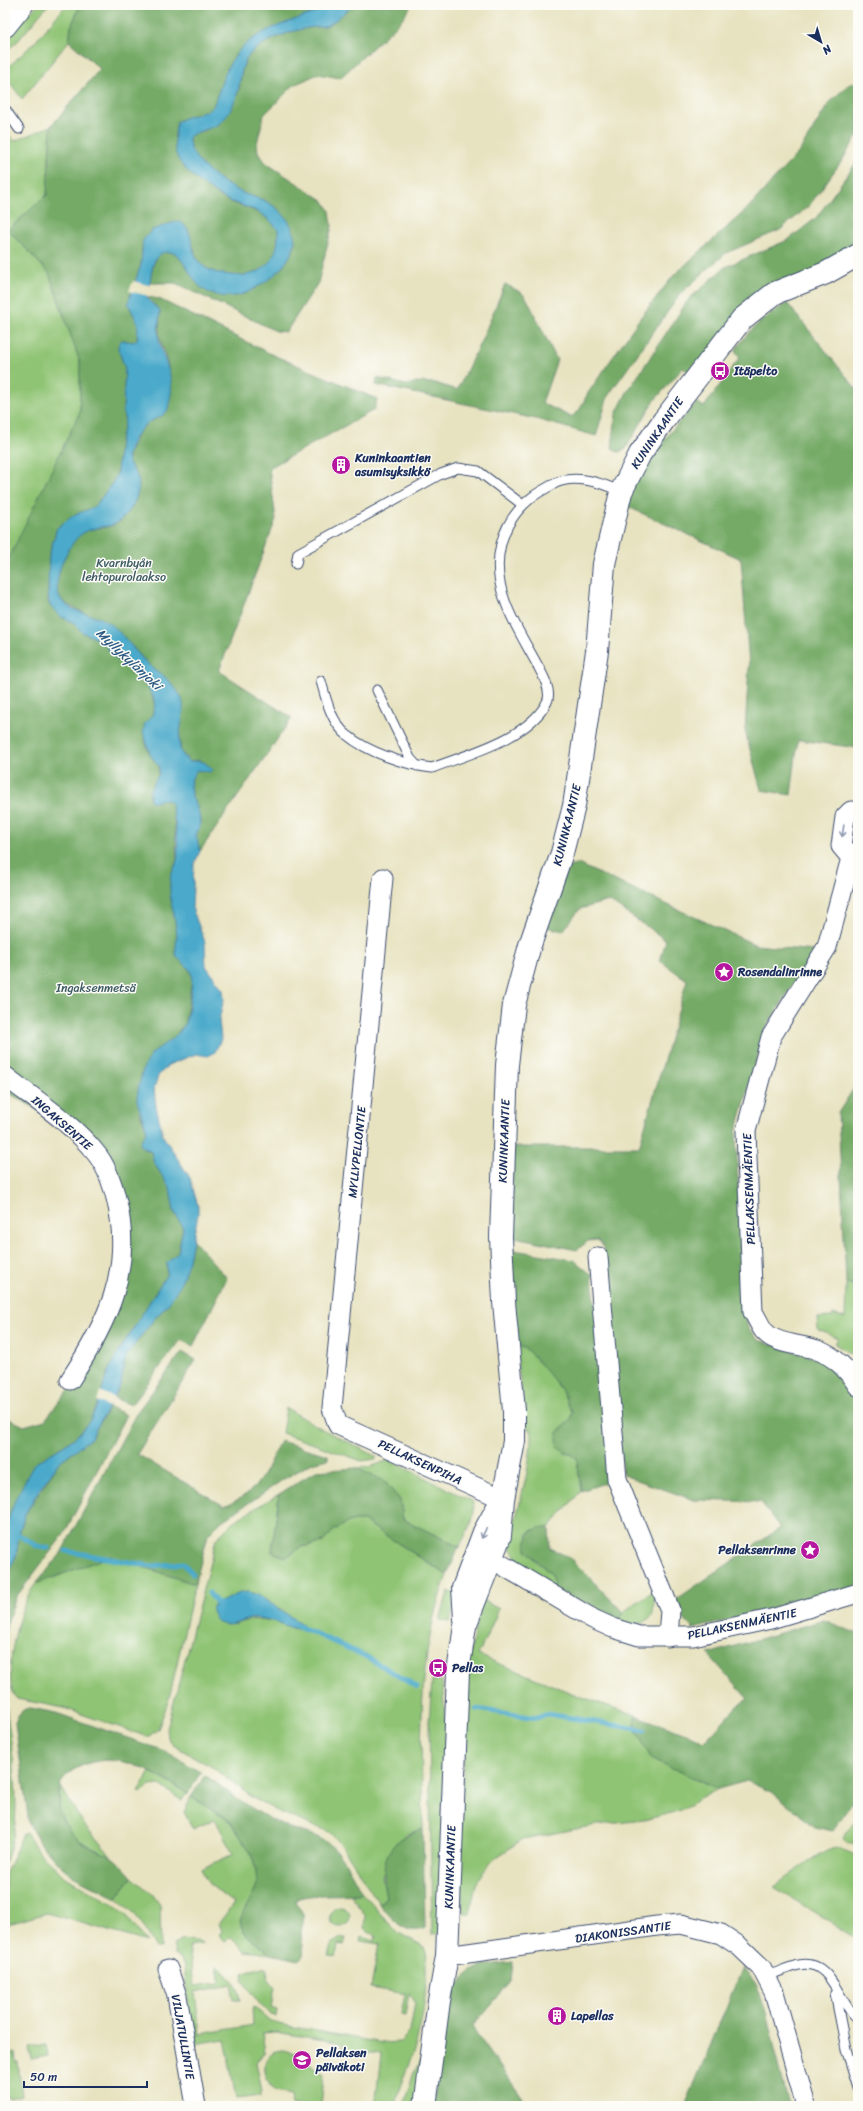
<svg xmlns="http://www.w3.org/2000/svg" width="863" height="2111" viewBox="0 0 863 2111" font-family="Sriracha,sans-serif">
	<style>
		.green { fill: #90c475; stroke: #567a6a; fill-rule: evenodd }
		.forest { fill: #74aa66; stroke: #486c62 }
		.water { fill: #4caacb; stroke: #346c94 }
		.pier { fill: #e7e2bf }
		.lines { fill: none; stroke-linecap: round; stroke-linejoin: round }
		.stream { stroke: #4caacb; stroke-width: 5 }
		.service-casing { stroke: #3a4a6d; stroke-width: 11 }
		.minor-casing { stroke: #3a4a6d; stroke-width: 21 }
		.secondary-casing { stroke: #3a4a6d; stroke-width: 24 }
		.primary-casing { stroke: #3a4a6d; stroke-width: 24 }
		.service { stroke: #fff; stroke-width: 9 }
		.minor { stroke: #fff; stroke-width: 19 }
		.secondary { stroke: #fff; stroke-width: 22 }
		.primary { stroke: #fff; stroke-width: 22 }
		.oneway { stroke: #8d97ae }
		.labels { text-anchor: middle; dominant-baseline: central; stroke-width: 3; stroke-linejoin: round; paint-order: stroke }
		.poi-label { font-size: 12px; font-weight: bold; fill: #1b2f5e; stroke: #fdfcf7; text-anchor: start }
		.street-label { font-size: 12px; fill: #1b2f5e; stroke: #fdfcf7 }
		.park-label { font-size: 12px; fill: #3e5c65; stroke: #fdfcf7 }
		.water-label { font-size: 13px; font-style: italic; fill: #2c5a84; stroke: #fdfcf7 }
	</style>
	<rect width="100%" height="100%" fill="#fdfcf7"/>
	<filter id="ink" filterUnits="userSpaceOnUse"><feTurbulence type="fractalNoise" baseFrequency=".025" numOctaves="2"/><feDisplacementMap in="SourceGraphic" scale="8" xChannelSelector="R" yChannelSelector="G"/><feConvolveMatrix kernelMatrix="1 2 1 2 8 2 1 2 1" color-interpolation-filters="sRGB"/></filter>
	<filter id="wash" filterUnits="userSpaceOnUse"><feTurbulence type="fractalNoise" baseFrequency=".012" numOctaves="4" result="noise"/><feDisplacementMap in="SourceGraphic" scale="16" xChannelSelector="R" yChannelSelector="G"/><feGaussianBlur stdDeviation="0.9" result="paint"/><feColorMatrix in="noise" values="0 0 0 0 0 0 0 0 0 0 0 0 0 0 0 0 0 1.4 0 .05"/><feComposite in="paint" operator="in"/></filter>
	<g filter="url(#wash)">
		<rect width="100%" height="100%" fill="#e7e2bf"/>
		<path class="green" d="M38,5H48L18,41L6,51L5,40L19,23Z
			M66,5H80L71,27L69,41L22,99L5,76V70L36,41Z
			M51,126L47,195L8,230L49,273L80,362V412L6,567L5,130L14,141Z
			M846,1282L858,1288V1359L835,1344L838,1338L818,1330L817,1318L833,1317V1314L845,1318Z
			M515,1345L526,1349L544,1367L561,1389L572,1412L570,1421L560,1429L565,1452L577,1457L581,1491L549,1528L532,1530L527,1535L534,1559L550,1573L554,1584L552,1588L516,1565L518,1560L510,1548V1539C519,1504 532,1466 531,1429H527Z
			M286,1408L326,1431L376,1456V1459L362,1461L282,1433Z
			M389,1460L472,1501C479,1516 466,1533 459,1547L403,1519L400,1500L384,1481L356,1468L370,1467Z
			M279,1494L272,1552L286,1557L301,1547L322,1543L333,1531L350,1521H364L447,1575C416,1652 421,1747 423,1829L406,1834L382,1876L386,1897L380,1905L341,1844L329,1832L281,1813L253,1798L212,1767L173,1745L168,1738L167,1729L216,1539L234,1521ZM248,1592L258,1595L303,1625L297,1629C270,1621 262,1614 234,1625L212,1606L240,1593Z
			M109,1556L195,1584L169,1699L158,1729L148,1737L64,1708L17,1699C0,1684 19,1599 36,1584C40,1581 48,1579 53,1578C72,1570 91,1563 109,1556Z
			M656,1589L658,1596L654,1598C654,1612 654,1621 639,1623L636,1629L617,1623L623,1612Z
			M448,1592L457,1593L450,1622L440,1620Z
			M482,1600L499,1609L478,1655L579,1696L635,1715V1728L651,1758L718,1789L678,1811L644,1820L597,1825L523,1839L494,1859L477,1880L470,1913H463L460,1879L466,1670Z
			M432,1680L442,1681L446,1727L442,1933L432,1934L429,1722Z
			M5,1696C10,1745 27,1817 5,1862Z
			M150,1772L188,1793L182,1801L160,1785L150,1786L140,1793L138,1791Z
			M60,1785L82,1822L112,1857C93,1849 64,1836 60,1813C58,1804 60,1794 60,1785Z
			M191,1797L230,1821L251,1853L256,1871L257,1885L240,1921L242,1928L248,1937L271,1954L245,1951L231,1937L225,1941L219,1935L222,1931L219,1923L234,1903L209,1884L201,1869L233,1854L215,1819L193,1829L184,1812Z
			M858,1818V1846L848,1843L844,1838L846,1833Z
			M26,1833L38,1851L65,1877L111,1903L127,1916L147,1942L47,1913L5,1925V1875L23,1834Z
			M836,1847L858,1856V1940L774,1887C788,1877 821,1849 836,1847Z
			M132,1877L153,1895L160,1905L161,1948H156L143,1925L133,1912L116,1898Z
			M362,1893L397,1932L425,1947C428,1983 425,2012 415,2047C409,2067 398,2086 395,2106H375L381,2054L342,2050V2043L276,2032L262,2033L265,2052L256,2062L262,2091L260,2096L236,2099L225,2039L195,2044L196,2050L193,2052L184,1966L181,1959L175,1955L173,1944L183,1939L201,1942L202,1944L189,1946L194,1986L220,1983L217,1966C228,1973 240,1987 241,2000H234L231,1985L195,1992L200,2034L253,2025L252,2009L255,2008L269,2020L278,2024L383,2043L400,2042L410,2032L415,2002L409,1993L405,2016L401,2015L405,1994L371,1988L379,1944L360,1941L361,1936L374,1941L376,1936L364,1928L365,1915L351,1895Z
			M330 1917a10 10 0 1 1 20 0a10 10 0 1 1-20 0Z
			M341,1938H346L344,1945L338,1944L336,1957L328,1956L331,1944Z
			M258,1968H266L269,1981L275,1986L271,2008L277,2010L276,2017C261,2010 252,1993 242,1980L244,1973Z
			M46,2045L48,2056L31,2059L29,2048Z
			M283,2050L297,2054L324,2075L321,2106L291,2105L292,2094L273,2091C263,2075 258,2052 283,2050Z
			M15,2053L16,2062H18L22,2095L12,2098L5,2097V2056Z
			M421,2059L417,2106H403L413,2075Z"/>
		<path class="forest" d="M80,5H331C300,22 257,25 235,56C224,70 220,90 213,107C203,116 187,114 177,122C176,129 174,137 175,144C177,167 211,193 231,202C251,210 264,211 278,230C280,263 261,279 229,275C219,274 208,271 201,264C193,255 193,241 188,229L162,228L152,230L142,250L141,265L128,303L138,324L137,340L133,342L122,340L119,344L118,349L125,368L123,413L125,421L120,441L117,474L113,482L96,505L92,508L74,515L57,528L49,556L48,602L60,616L74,623L82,632L104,642L112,655L149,688L155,705L152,716L145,723C144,736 145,746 152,757C154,760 158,763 159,767C161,778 149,785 150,800L154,802L162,799L170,801L174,814L177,860L171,876L170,886L177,935L176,953L178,958L185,963L191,973L192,980L185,1023L175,1037L158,1049L144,1068L141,1081L140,1114L146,1126V1132L140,1142L144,1149L151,1151L154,1163L170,1188L174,1211L183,1228L178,1252L167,1263V1274L118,1353L108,1372L96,1408L91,1419L78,1435L65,1445L34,1464L9,1515L5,1528V1417L24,1426L45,1420L71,1387L108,1324L130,1269V1241L112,1167L42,1112L5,1091V566L80,412V362L49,273L8,230L47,195L51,126L100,69L69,41L71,27Z
			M355,5H412L398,24L340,78L318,74L294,85L264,115L257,143L258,152L266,163L324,201L330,211L332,226L318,283L286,332L276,331L175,283H150C151,273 154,249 168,251C173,252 176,253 179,256C187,265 192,276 199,285L244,294C269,281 284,270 296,244C291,230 287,216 275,207C265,199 252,198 241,192C223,183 186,160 189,137L195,132L205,131C213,123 232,106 236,97C242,87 239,69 248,57C256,43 291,31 307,28C313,27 320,27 325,26C336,22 345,10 355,5Z
			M858,81V135L841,162L809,206L780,230L726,253L681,293L608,396L596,436L536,419L376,385L377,378L407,385L416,382L435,383L457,390L483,337L505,284L522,293L527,299L557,360L542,403L571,417L579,411L588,393L640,318L674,275L746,210L799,152L829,103L848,85Z
			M858,160V243L833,259L690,373L683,368L654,401L625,450L618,452L612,448L616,414L626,394L688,300L725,267L788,240L816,218Z
			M147,297L159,299L273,355L377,399L374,410L269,468L276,519L219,671L292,718L200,851C200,845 196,842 196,837C196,832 200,829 200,825C201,805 180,791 197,770L206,771L200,760L190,762L181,752L179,735L165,677L149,665L115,628L66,604C62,600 58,597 57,591C53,575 70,540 84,532C95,526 109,530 119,522C134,511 133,491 136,474L128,463V455L139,431L149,422L161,416L168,366L159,335L160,311Z
			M787,303L858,391V748L798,740L791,795L761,790L745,731L749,666L741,559L624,505L643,468L668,435L697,402L704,407L740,357L735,351C748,329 766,317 787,303Z
			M578,864L756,945L814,951L766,1028L736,1132L742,1280L748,1328L758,1340L822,1360L842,1375L858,1402V1588L693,1629L681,1616L674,1601L780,1528L761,1502L694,1500L623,1475L603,1246L598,1240L588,1241L577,1250L510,1236L513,1147H639L687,980L660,961L666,940L609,901L580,909L563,931L546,927L567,868Z
			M858,1082V1288L846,1282L838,1113Z
			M193,1240L227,1278L193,1346L181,1340L131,1405L114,1398L121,1384L124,1363L128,1353L155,1318L169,1303L189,1260Z
			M508,1249L574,1260L592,1275L613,1480L581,1491L577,1458L558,1447C555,1432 559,1430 570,1421L572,1412L561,1389L544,1368L526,1349L515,1345Z
			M182,1352L196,1360L137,1454L224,1506C261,1491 263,1475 280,1441L328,1455V1459L312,1463L284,1479L222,1521L208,1535L195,1584L110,1556L36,1584L60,1555L137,1412Z
			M109,1407L126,1415L64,1534L16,1597L6,1626L5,1636V1578L16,1556L20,1530L25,1514L59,1462L91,1438Z
			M356,1468L384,1481L400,1500L403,1519L459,1547L447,1575L364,1521H350L333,1531L322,1543L301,1547L286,1557L272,1552L279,1494L316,1471Z
			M539,1528H549L550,1548L570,1558L623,1612L617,1623L552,1588L554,1584L550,1573L526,1550C527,1538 527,1531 539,1528Z
			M824,1620L858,1634V1793L833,1831L814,1827L773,1793L747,1781L718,1789L651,1758L635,1728V1715L705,1741L737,1706L748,1699L708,1654Z
			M31,1708L56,1713L165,1751L201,1772L188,1793C156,1775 124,1751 86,1764C76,1768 68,1772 62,1781C57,1790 58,1813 64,1822C70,1833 81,1843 93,1849C99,1852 107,1853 112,1857C119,1862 126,1870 132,1877L116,1898L73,1876L60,1865L41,1844L29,1824L15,1723C18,1714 21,1709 31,1708Z
			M205,1775C229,1792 253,1811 280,1824C297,1833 313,1831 330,1845C344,1856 353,1877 362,1893C340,1897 317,1892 297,1899L295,1902C297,1907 302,1909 303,1915C305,1921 301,1927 301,1933C301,1942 306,1950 302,1958L298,1960L271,1954L248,1937L242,1928L240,1921L257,1885L256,1871L251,1853L230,1821L191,1797Z
			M423,1829L425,1928C405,1937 392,1918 380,1905L386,1897C380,1862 385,1840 423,1829Z
			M513,1962L511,1981L472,2027L528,2106H432L451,1985L460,1983C474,1963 491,1965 513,1962Z
			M743,1967L756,1984L765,2008L789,2106H685Z"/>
		<path class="water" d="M331,5H355C345,10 336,22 325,26C319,27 313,27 307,28C288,32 263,40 249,55C239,66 241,85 236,98C233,105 229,113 224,119C214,131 200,128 189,137C186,159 224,185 243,193C249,196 256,197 263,200C283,209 303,232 291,254C282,271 268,281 252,290C235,300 209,299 196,282C189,273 184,261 175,253C153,248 153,265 150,282C149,287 145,292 147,297C149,303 156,306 160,311C159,322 157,333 160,344C165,364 175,378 170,399C169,403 169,408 167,411C163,417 155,418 149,422C139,428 131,443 128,454C125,464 136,470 138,479C141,488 135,503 130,510C112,533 105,522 85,532C69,539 50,581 60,598C68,612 89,613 102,619C121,629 132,649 147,663C154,670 164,675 170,682C174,687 179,692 181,697C190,716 167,748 190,762C200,760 206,761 212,770L210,772L197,770C176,795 211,808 196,835L200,851L194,865L192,908L205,942L206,966L223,990L224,999L219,1020L221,1039L215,1052L207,1056L196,1054L168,1065L158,1076L154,1088L156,1106L163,1136L190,1178L198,1206V1214L189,1260L181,1283L169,1303L155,1318L128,1353L124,1363L121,1384L91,1438L59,1462L39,1490L25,1514L20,1530L16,1556L5,1578V1528L16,1498L34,1464L65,1445L78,1435L91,1419L96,1408L108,1372L118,1353L167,1274V1263L178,1252L183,1228L174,1211L170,1188L154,1163L151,1151L141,1146L140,1142C142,1139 145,1135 146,1131C147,1126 138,1108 137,1100C137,1091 141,1078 143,1070C150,1045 177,1043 185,1023C188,1015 194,980 191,972C188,965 178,961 176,954C175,948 177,941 177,936C176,919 169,901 170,884C170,875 174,870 177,861C180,851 174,812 170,801L163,799L154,802L150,800V790L159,774V766L151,756L143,732L145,723L152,716L155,705L153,696L143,681L112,655L104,642L82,632L74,623L60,616L50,606L48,594L49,556L57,528L74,515L92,508L96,505L113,482L117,474L120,441L125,421L123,413L125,368L118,348L119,343L122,340L133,342L137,340L138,324L128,303L141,265L143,240L152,230L178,221C197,230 188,253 202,265C210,272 220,274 231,275C261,279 280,260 278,230C265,212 252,209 232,202C217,196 182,172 177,156C173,146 175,133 177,122C187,114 203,116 213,107C220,90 224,70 235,56C257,25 300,22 331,5Z
			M248,1592L258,1595L303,1625L302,1628L297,1629C285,1626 271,1619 258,1618C244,1617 225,1634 215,1618C213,1613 211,1611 212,1606L240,1593Z"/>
		<path class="pier" d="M133,281L151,286L149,296L129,291Z
			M100,1391L114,1398L109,1407L97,1401Z"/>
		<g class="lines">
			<path class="stream" d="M14,1532L37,1546L48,1548
				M66,1551L151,1566L183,1563L193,1574
				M209,1593L217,1603L223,1605
				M296,1625L365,1656L417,1687
				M476,1709L537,1718L547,1714L644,1730"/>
		</g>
	</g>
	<g filter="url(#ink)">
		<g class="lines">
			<defs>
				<path id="service" d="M5,109L19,129
					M296,564L298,553L441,474L458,468L478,471L523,505
					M321,681C326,699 331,722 347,735C367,752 406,765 432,768C468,754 528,739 547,702C552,692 544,677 539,668C528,647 513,624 505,601C491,563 499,524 531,498C537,493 545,489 552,485C573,473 600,482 621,492
					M377,690L410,758L417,766
					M766,1976C777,1973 788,1967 799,1965C832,1958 838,2003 858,2020
					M835,1993L846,2049L858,2087"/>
				<path id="minor" d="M858,851L851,858L827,947L771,1037L746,1131L753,1312C757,1318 760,1326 764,1331C776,1345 801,1344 817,1350C836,1357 847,1369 858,1386
					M851,858L841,846L845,817L851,811L858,812
					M383,878L332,1408L338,1425L503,1499
					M5,1076C34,1099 72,1123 95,1152C107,1166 113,1185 117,1202C133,1271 107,1323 70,1380
					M598,1257L617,1479L670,1610L668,1637
					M477,1554L492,1559L593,1619L613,1628L639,1636H693L771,1619L858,1593
					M447,1956L657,1926L681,1924L721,1934L739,1946L761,1967L774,1992L806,2106
					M168,1969L177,1996L196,2106"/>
				<path id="secondary" d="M465,1619L463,1588L484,1532L500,1503
					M425,2106L439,2001L447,1956L458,1672L465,1626L500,1536L503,1499L514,1441V1411L504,1302L501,1237L507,1065L514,1005L530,945L562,853L574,806L597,651L604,564L621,492L640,454L664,420L742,319L775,293L826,273L858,255"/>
				<path id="primary" d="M5,26L22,5"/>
			</defs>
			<use href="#service" class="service-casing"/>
			<use href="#minor" class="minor-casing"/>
			<use href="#secondary" class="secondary-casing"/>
			<use href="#primary" class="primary-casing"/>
			<use href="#service" class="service"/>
			<use href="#minor" class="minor"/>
			<use href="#secondary" class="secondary"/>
			<use href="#primary" class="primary"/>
		</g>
		<defs><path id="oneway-shaft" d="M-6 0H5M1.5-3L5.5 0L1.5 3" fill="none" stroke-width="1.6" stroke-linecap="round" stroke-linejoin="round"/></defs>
		<g class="oneway">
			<use href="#oneway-shaft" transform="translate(843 831) rotate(98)"/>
			<use href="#oneway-shaft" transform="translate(484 1533) rotate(114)"/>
		</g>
	</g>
	<defs>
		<symbol id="bus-disc" viewBox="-11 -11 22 22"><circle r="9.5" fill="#b5179e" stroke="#fdfcf7"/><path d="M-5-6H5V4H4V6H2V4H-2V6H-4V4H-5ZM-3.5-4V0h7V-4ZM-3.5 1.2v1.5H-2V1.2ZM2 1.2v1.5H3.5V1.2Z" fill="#fff"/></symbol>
		<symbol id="building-disc" viewBox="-11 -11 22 22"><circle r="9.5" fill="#b5179e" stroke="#fdfcf7"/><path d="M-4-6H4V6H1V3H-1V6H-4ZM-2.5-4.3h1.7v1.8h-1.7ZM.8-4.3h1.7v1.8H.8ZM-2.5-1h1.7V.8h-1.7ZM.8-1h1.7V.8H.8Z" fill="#fff"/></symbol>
		<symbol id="sight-disc" viewBox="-11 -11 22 22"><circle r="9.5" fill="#b5179e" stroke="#fdfcf7"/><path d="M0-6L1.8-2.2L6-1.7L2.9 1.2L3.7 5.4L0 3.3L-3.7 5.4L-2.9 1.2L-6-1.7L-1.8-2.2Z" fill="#fff"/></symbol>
		<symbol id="school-disc" viewBox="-11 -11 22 22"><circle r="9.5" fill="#b5179e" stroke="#fdfcf7"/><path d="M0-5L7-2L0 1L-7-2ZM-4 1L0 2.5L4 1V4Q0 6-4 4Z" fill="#fff"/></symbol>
	</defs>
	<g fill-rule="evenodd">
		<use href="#bus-disc" x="709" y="360" width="22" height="22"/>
		<use href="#building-disc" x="330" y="454" width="22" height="22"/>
		<use href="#sight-disc" x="713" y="961" width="22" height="22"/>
		<use href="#sight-disc" x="799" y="1539" width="22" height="22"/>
		<use href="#bus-disc" x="427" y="1657" width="22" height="22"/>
		<use href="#building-disc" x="546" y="2005" width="22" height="22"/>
		<use href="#school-disc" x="291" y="2049" width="22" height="22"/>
	</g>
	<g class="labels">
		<g class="poi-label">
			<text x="734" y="371">Itäpelto</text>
			<text x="355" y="458">Kuninkaantien<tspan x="355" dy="14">asumisyksikkö</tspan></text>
			<text x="738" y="972">Rosendalinrinne</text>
			<text x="796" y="1550" text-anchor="end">Pellaksenrinne</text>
			<text x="452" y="1668">Pellas</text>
			<text x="571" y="2016">Lapellas</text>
			<text x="316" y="2053">Pellaksen<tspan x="316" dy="14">päiväkoti</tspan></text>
		</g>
		<g class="street-label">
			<text transform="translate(657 433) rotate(-56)">KUNINKAANTIE</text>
			<text transform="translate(567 825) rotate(-76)">KUNINKAANTIE</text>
			<text transform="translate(62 1123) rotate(41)">INGAKSENTIE</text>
			<text transform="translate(504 1141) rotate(-88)">KUNINKAANTIE</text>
			<text transform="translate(357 1152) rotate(-84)">MYLLYPELLONTIE</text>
			<text transform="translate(749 1189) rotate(-92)">PELLAKSENMÄENTIE</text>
			<text transform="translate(420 1462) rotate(25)">PELLAKSENPIHA</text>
			<text transform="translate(742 1624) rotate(-12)">PELLAKSENMÄENTIE</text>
			<text transform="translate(450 1867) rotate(-88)">KUNINKAANTIE</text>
			<text transform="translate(623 1932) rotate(-8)">DIAKONISSANTIE</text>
			<text transform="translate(183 2037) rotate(80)">VILJATULLINTIE</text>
		</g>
		<g class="park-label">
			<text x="124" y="563">Kvarnbyån<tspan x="124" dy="14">lehtopurolaakso</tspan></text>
			<text x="96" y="988">Ingaksenmetsä</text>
		</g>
		<g class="water-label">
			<text transform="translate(129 659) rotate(43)">Myllykylänjoki</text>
		</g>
	</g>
	<rect width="863" height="2111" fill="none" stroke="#fdfcf7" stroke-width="20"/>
	<g transform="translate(821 42) rotate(142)" stroke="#fdfcf7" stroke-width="3" paint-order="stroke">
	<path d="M0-3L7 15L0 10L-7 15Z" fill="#1b2f5e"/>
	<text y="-6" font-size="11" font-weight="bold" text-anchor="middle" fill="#1b2f5e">N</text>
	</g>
	<path d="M24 2081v6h123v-6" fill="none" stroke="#1b2f5e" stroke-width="2"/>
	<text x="30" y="2081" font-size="12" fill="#1b2f5e" stroke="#fdfcf7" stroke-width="3" paint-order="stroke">50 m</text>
</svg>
